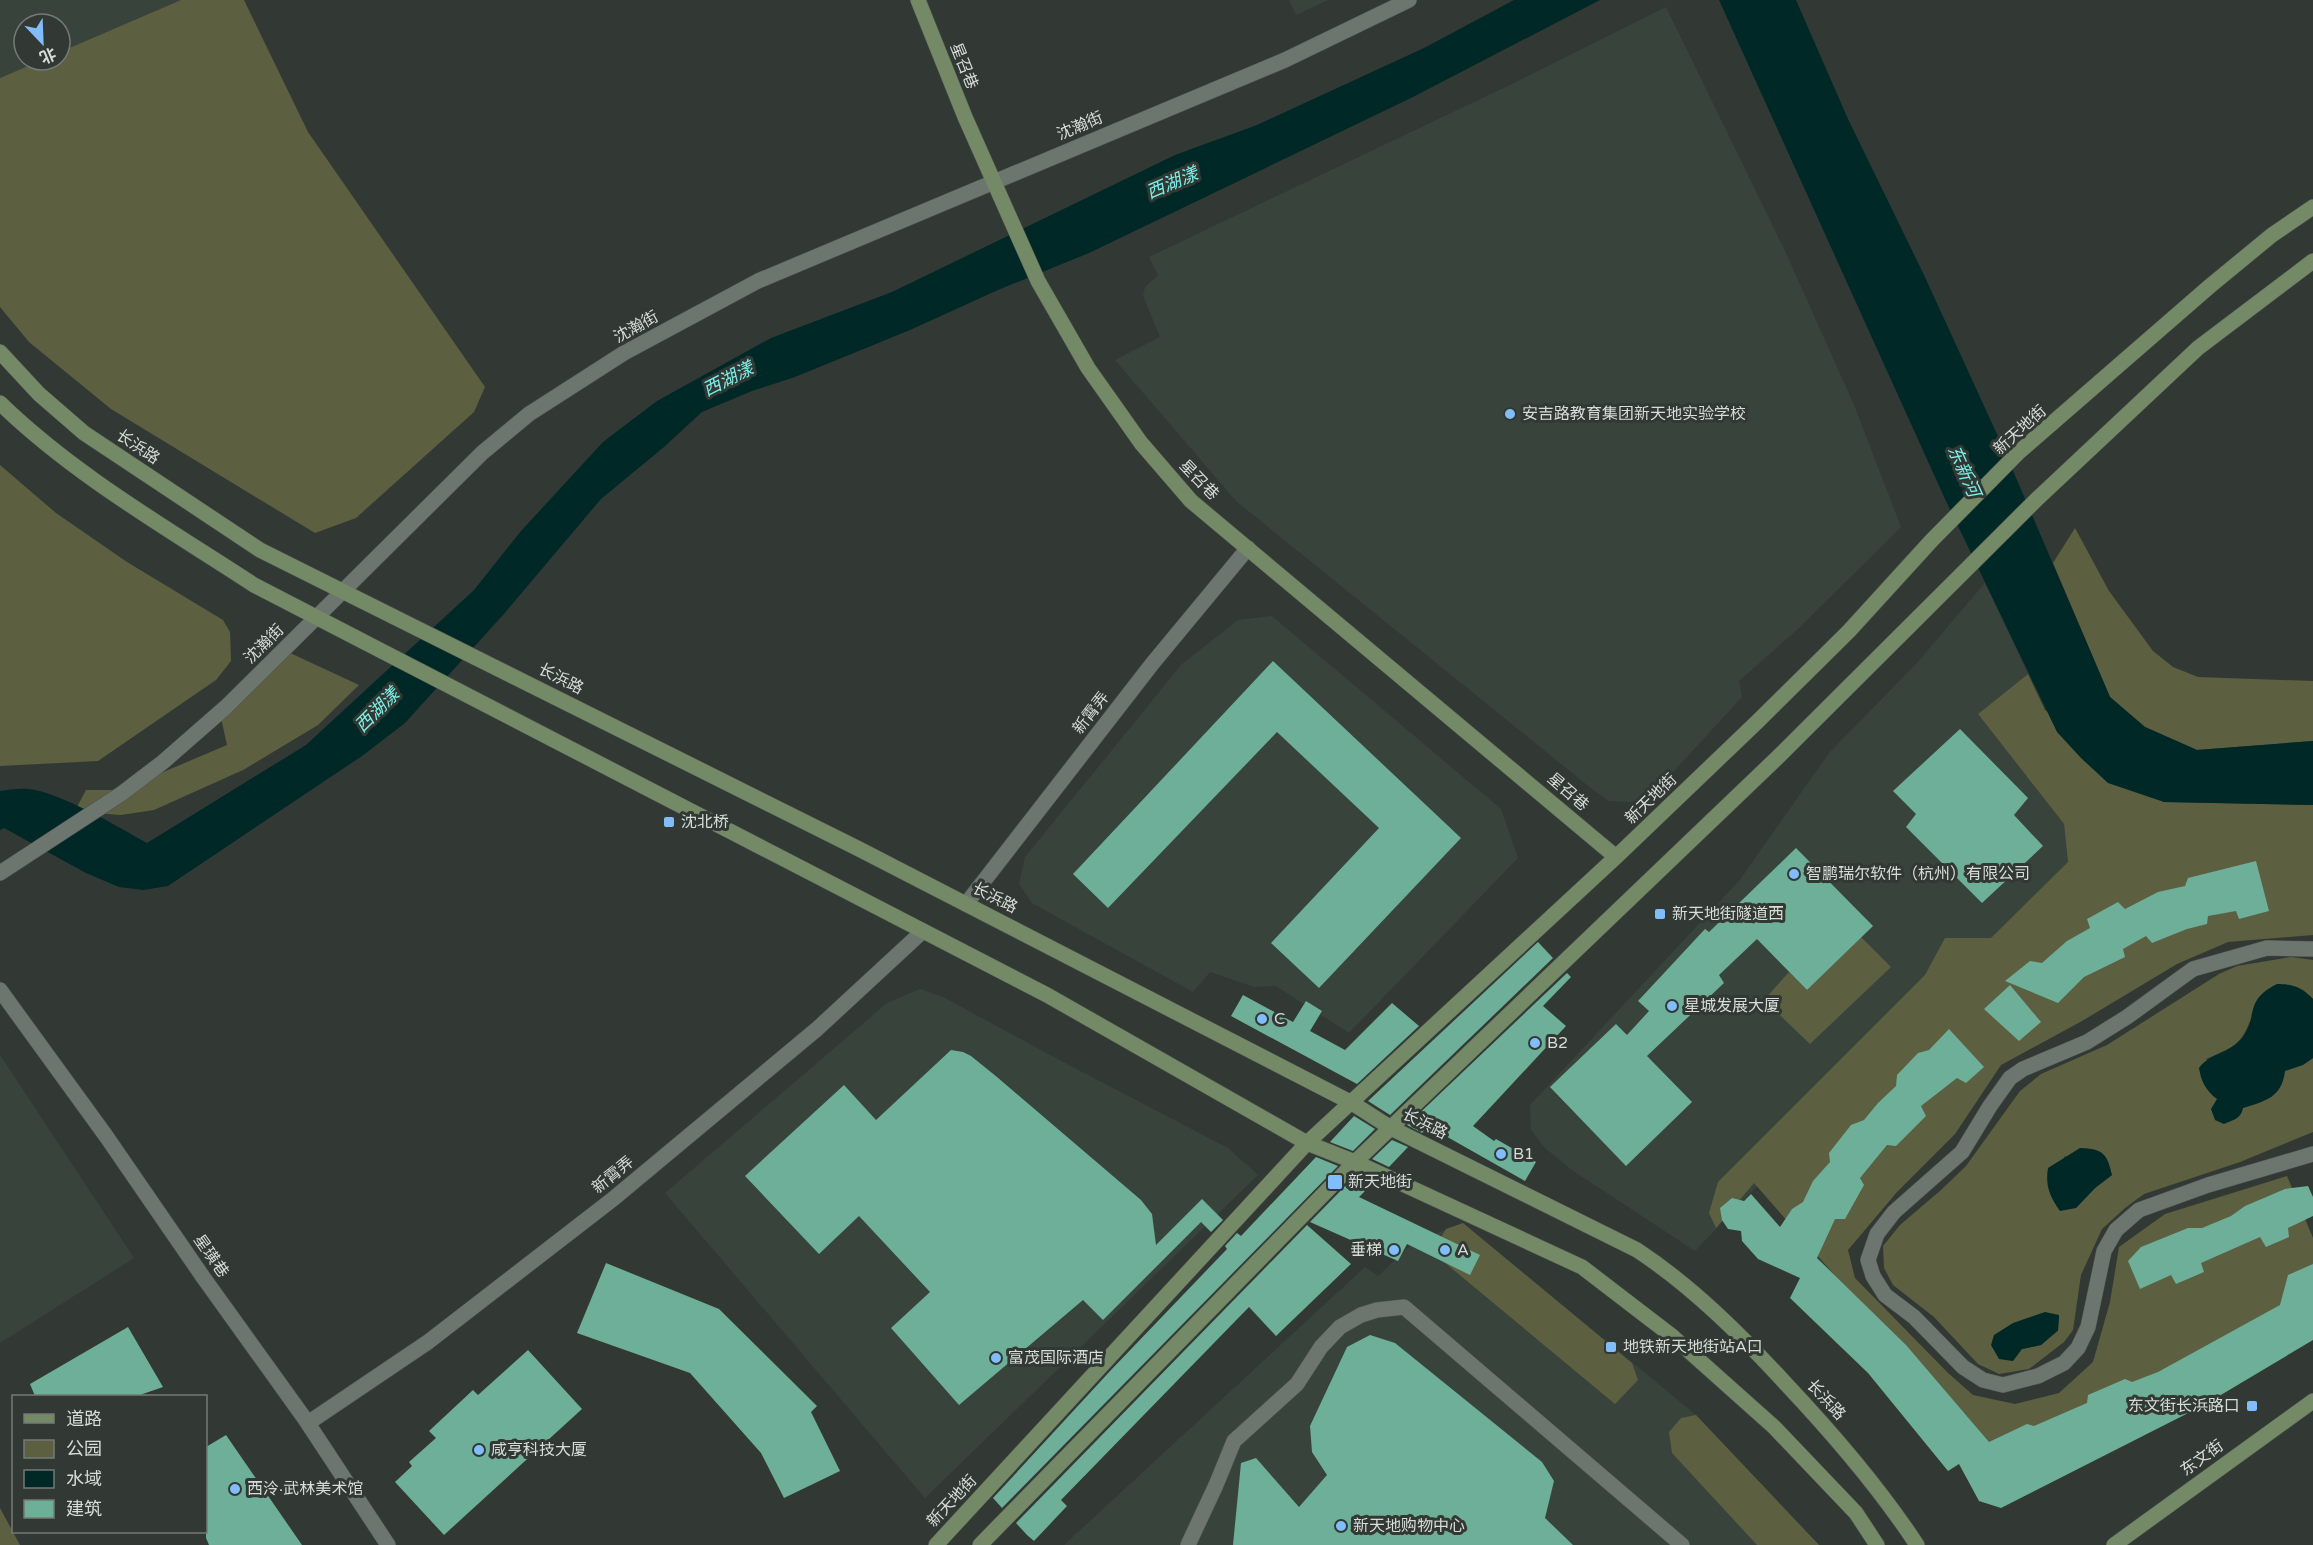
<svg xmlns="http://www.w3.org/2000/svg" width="2313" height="1545" viewBox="0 0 2313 1545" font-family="'Varela Round','Noto Sans SC',sans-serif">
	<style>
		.built { fill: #38443b }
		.green { fill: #5d5f41; fill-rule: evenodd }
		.water { fill: #002826 }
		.building { fill: #6daf98 }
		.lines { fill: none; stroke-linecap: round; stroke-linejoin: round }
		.street-casing { stroke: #4f5550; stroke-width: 16 }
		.secondary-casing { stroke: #4f5550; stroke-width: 16 }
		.street { stroke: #6d756f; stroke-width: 15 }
		.secondary { stroke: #748a66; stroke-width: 15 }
		.poi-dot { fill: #80bdfa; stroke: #323934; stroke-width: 2 }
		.labels { text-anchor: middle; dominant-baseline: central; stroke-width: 6; stroke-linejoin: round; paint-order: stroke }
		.street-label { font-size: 16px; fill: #d7dcd8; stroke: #323934 }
		.poi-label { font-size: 16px; fill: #d7dcd8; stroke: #323934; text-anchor: start }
		.water-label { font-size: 18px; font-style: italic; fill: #7cf0e9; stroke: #323934 }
	</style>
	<rect width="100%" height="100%" fill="#323934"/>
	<path class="built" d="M0,0H181L60,52V24H24V60H42L0,78Z
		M1289,0H1328L1296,15Z
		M1666,7L1785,251L1854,405L1901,527L1800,627L1739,681L1742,697L1663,783L1640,801L1629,802L1609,801L1592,789L1236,501L1115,360L1160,337L1143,296L1145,287L1158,275L1149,257L1514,83Z
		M1985,583L2028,674L1978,714L2064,824L2068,862L1695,1251L1572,1170L1545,1148L1531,1130L1530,1105L1739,881L1829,753L1915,665Z
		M1272,616L1501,809L1518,858L1349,1033L1276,986L1254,987L1210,972L1193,992L1032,903L1019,884L1025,857L1182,664L1238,620Z
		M920,989L943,997L1065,1063L1228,1148L1258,1175L925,1498L665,1193L887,1003Z
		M0,1055L134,1258L0,1343Z
		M1463,1223L1696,1415L1819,1545H1064L1365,1267L1378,1276L1414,1242Z"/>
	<path class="green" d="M181,0H244L308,132L485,387L474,412L356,518L315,533L111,409L29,342L0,307V78L42,60H60V52Z
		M0,465L56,513L127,562L223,620L230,632L231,661L216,680L98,761L0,766Z
		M2075,528L2109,591L2153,651L2173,667L2198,677L2313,681V741L2197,750L2145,727L2110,697L2053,563Z
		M288,652L359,685L318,725L243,770L154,810L121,815L93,813L77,807L86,790H121L227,745L221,718Z
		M2028,674L2045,710L2164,802L2313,805V935L2228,942L2177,964L2082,1021L2001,1065L1955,1134L1897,1192L1848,1250L1855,1278L1948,1373L1973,1395L2015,1404L2059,1393L2093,1362L2110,1302L2119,1247L2165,1214L2287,1176L2313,1238V1297L1995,1459L1754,1183L1716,1228L1709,1213L1718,1182L1925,975L1945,938H1991L2068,862L2064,824L1978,714Z
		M1861,937L1891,967L1810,1044L1764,1000L1789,972L1807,990Z
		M2291,957L2313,960V999L2309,995L2250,1021C2240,1047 2230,1049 2206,1059L2243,1108C2269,1100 2268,1082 2286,1070C2295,1065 2304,1064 2313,1058V1132L2240,1162L2144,1194L2125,1208L2102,1229L2081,1275L2073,1330L2064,1342L2029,1369L1999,1374L1978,1364L1934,1317L1893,1285L1884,1268L1883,1246L1900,1225L1941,1190L1966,1166L2020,1091L2041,1074L2107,1045L2219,974L2237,966ZM2064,1156L2112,1175L2095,1188L2076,1208ZM2059,1315L2058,1331L2041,1345L2022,1349Z
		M1463,1223L1632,1363L1638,1380L1615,1404L1438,1257L1437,1244L1446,1229Z
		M1696,1415L1819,1545H1757L1672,1453L1669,1432L1681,1418Z
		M0,1508L20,1545H0Z"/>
	<path class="water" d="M1514,0H1600L1411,98L1089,253L998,290L910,330L795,377L752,391L702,412L664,447L601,499L503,615L405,723L362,756L168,886L143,890L119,887L86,873L4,828L0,830V791C9,790 19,788 28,789C58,791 120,828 147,843L306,745L474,590L521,531L603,442L657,401L771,338L892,292L1175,155L1257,125L1424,48Z
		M1719,0H1796L1848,119L1924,275L2002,445L2110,697L2145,727L2197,750L2313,741V805L2164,802L2108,783L2081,758L2057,732L1945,499Z
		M2277,984C2293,984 2302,987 2313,999V1058L2303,1065L2285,1071C2282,1097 2266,1101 2243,1108C2241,1119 2233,1120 2224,1124L2215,1120L2211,1109L2217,1099C2206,1091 2201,1081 2199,1068C2210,1053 2230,1053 2242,1038C2259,1016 2243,1001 2277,984Z
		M2080,1148C2103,1149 2107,1153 2112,1175L2095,1188L2076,1208L2060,1211C2050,1197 2045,1186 2048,1168Z
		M2045,1312L2059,1315L2058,1330L2041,1345L2022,1349L2013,1361L1999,1359L1991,1345L1994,1335L2013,1323Z"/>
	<path class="building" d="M1273,661L1461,838L1319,988L1271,943L1379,828L1277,732L1108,908L1073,874Z
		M1960,729L2028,798L2014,815L2043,846L1982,903L1906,827L1916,814L1893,791Z
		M1796,848L1873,926L1807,990L1757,939L1719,975L1724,983L1647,1056L1692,1102L1626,1166L1550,1087L1616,1024L1627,1035L1649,1011L1638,1001L1705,929L1709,932Z
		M2256,861L2269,911L2239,919L2236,911L2208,916L2207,924L2187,929L2152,943L2146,936L2123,949L2125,957L2084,977L2058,1003L2005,981L2030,961L2042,963L2067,941L2090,928L2087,919L2118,902L2125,909L2158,892L2185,886L2188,878Z
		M1538,942L1553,958L1390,1115L1368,1101Z
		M1567,973L1571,977L1543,1006L1566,1026L1473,1126L1494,1141L1496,1139L1536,1162L1525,1181L1428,1126L1422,1133L1407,1125Z
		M2010,985L2041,1022L2019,1041L1984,1009Z
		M1243,995L1293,1022L1306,1001L1322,1011L1310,1031L1345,1050L1392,1003L1419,1026L1357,1084L1231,1016Z
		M1949,1029L1984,1067L1966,1083L1957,1078L1921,1106L1926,1116L1896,1146L1887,1145L1860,1178L1864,1185L1845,1219H1835L1817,1258L1906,1345L1989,1442L2027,1424L2034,1426L2087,1403L2088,1395L2125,1379L2132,1382L2158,1372L2280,1305L2288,1275L2313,1264V1340L2204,1405L2001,1508L1979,1501L1959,1464L1948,1471L1868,1373L1790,1298L1800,1278L1758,1259L1742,1241L1741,1231L1728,1229L1722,1220L1720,1208L1732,1198L1744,1201L1751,1194L1780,1227L1792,1209L1803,1202L1813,1181L1830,1162L1829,1153L1851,1125L1864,1120L1878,1103L1896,1086L1897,1075L1918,1053L1929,1050Z
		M951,1050L963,1052L971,1056L997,1077L1141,1200L1152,1214L1156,1245L1202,1199L1223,1220L1211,1232L1201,1222L1103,1320L1083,1300L959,1405L891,1328L930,1292L859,1216L819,1254L745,1176L844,1085L876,1120Z
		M1354,1116L1375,1129L1353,1151L1330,1142Z
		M1392,1140L1408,1147L1389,1167L1372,1159Z
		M1316,1157L1338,1166L1002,1508L993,1498L1111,1370L1227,1249L1225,1246L1237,1233L1241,1236Z
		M1357,1174L1374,1182L1359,1197L1480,1255L1470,1275L1407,1244L1398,1261L1310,1222Z
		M2308,1186L2313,1197V1216L2288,1228L2289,1237L2266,1247L2260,1237L2201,1263L2204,1272L2176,1284L2171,1275L2140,1289L2128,1261L2141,1247L2188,1228H2202L2231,1216L2245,1206L2285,1189Z
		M1307,1225L1351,1264L1276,1336L1249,1307L1061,1500L1067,1506L1034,1541L1027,1535L1016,1523Z
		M606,1263L719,1309L817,1406L811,1412L840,1471L784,1498L761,1453L690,1373L577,1333Z
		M128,1327L163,1387L137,1396H35L30,1384Z
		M1370,1335L1395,1343L1542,1462L1554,1481L1545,1518L1573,1545H1233L1241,1463L1256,1458L1299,1507L1327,1475L1312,1452L1310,1426L1347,1347Z
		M528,1350L582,1409L444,1535L395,1482L412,1466L409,1462L436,1438L429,1431L473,1390L478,1395Z
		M226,1435L302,1545H209L206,1538V1447Z"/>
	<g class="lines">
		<defs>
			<path id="street" d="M0,873L121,794L163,762L227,706L482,453L529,414L624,353L758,281L1285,60L1409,0
				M966,904L1152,664L1248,548
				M2313,949L2267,948L2193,969L2127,1017L2087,1042L2023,1069L2010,1078L1990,1106L1962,1152L1894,1212L1877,1234L1868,1260L1873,1276L1885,1295L1914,1317L1963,1367L1983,1380L2003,1385L2038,1376L2064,1363L2078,1348L2088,1327L2104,1251L2116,1230L2139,1210L2208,1185L2313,1154
				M0,990L106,1136L203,1277L305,1419L388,1545
				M308,1423L428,1342L613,1199L817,1029L923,931
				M1188,1545L1216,1485L1234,1441L1297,1384L1321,1347L1340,1327L1361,1315L1377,1310L1404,1307L1682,1545"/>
			<path id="secondary" d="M918,0L965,117L1038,281L1088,368L1141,443L1191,501L1616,857
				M0,352L39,394L84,433L260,550L859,849L1352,1103L1391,1128L1637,1250C1693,1287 1742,1336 1787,1385C1834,1435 1879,1487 1917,1545
				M0,403C74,475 167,528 254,585L1047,995L1307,1143L1355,1162L1582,1267L1672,1336L1774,1427L1856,1513L1877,1545
				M936,1545L1307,1143L1616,857L1757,722L1849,631L1932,540L2019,452L2210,286L2272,235L2313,207
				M980,1545L1355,1162L1778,757L2037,499L2198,348L2313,261
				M2114,1545L2313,1401"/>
		</defs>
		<use href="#street" class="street-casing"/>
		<use href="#secondary" class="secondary-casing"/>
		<use href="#street" class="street"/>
		<use href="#secondary" class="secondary"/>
	</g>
	<g class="poi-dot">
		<circle cx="1510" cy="414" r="6"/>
		<rect x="663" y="816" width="12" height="12" rx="3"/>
		<circle cx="1794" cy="874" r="6"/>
		<rect x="1654" y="908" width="12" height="12" rx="3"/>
		<circle cx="1672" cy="1006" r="6"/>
		<circle cx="1262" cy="1019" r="6"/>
		<circle cx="1535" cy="1043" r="6"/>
		<circle cx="1501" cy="1154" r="6"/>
		<rect x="1327" y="1174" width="16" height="16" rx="3"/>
		<circle cx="1394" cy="1250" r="6"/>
		<circle cx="1445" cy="1250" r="6"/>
		<rect x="1605" y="1341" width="12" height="12" rx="3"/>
		<circle cx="996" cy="1358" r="6"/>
		<rect x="2246" y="1400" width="12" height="12" rx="3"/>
		<circle cx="479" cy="1450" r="6"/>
		<circle cx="235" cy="1489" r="6"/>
		<circle cx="1341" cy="1526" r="6"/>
	</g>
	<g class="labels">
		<g class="street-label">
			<text transform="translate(964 66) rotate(68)">星召巷</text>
			<text transform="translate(1080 126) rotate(-23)">沈瀚街</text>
			<text transform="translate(636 327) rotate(-29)">沈瀚街</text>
			<text transform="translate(2020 430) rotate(-42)">新天地街</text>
			<text transform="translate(138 447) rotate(34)">长浜路</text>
			<text transform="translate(1199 480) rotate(46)">星召巷</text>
			<text transform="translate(264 644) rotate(-45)">沈瀚街</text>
			<text transform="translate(561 679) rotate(27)">长浜路</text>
			<text transform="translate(1091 713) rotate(-52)">新霄弄</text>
			<text transform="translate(1568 792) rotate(41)">星召巷</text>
			<text transform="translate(1651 799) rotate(-44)">新天地街</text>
			<text transform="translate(995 898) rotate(27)">长浜路</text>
			<text transform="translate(1425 1124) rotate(27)">长浜路</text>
			<text transform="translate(613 1175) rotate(-39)">新霄弄</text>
			<text transform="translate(211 1256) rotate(55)">星璜巷</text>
			<text transform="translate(1826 1400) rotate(47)">长浜路</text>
			<text transform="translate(2202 1458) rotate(-36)">东文街</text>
			<text transform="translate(952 1501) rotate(-47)">新天地街</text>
		</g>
		<g class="poi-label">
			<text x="1522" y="414">安吉路教育集团新天地实验学校</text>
			<text x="681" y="822">沈北桥</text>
			<text x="1806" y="874">智鹏瑞尔软件（杭州）有限公司</text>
			<text x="1672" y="914">新天地街隧道西</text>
			<text x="1684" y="1006">星城发展大厦</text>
			<text x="1274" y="1019">C</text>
			<text x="1547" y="1043">B2</text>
			<text x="1513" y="1154">B1</text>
			<text x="1348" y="1182">新天地街</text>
			<text x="1382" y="1250" text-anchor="end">垂梯</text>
			<text x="1457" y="1250">A</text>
			<text x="1623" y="1347">地铁新天地街站A口</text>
			<text x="1008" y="1358">富茂国际酒店</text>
			<text x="2240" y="1406" text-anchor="end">东文街长浜路口</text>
			<text x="491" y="1450">咸亨科技大厦</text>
			<text x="247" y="1489">西泠·武林美术馆</text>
			<text x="1353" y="1526">新天地购物中心</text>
		</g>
		<g class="water-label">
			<text transform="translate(1172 183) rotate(-23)">西湖漾</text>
			<text transform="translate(728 379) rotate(-27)">西湖漾</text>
			<text transform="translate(1964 471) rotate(66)">东新河</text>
			<text transform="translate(377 710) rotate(-45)">西湖漾</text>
		</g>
	</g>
	<rect x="12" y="1395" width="195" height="138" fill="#323934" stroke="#747a76" stroke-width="1.5"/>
	<rect x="24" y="1414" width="30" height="9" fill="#748a66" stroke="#747a76" stroke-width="1.5"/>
	<text x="66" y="1425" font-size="18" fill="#d7dcd8">道路</text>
	<rect x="24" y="1440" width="30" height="18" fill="#5d5f41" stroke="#747a76" stroke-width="1.5"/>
	<text x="66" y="1455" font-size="18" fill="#d7dcd8">公园</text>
	<rect x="24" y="1470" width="30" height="18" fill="#002826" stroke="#747a76" stroke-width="1.5"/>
	<text x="66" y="1485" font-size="18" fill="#d7dcd8">水域</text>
	<rect x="24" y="1500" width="30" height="18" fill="#6daf98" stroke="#747a76" stroke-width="1.5"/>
	<text x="66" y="1515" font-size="18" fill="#d7dcd8">建筑</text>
	<g transform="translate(42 42) rotate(157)"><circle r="28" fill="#323934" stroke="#747a76" stroke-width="1.5"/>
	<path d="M0-4.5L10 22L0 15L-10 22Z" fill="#80bdfa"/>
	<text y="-9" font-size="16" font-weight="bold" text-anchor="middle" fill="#d7dcd8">北</text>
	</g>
</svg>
